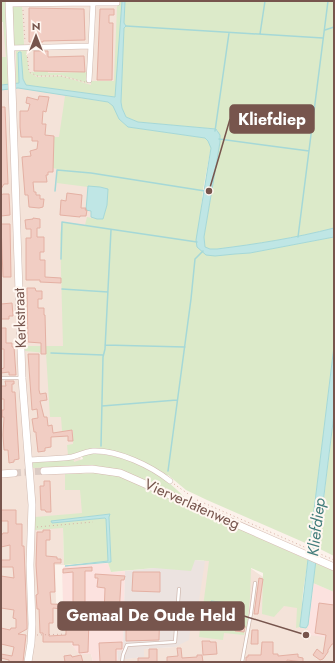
<svg xmlns="http://www.w3.org/2000/svg" width="335" height="663" viewBox="0 0 335 663" font-family="Jost,sans-serif">
	<style>
		.residential { fill: #f4e3d9 }
		.commercial { fill: #fce2df }
		.industrial { fill: #ece3e0 }
		.green { fill: #dceac9 }
		.water { fill: #bfe6e5; stroke: #a5d8d7 }
		.lines { fill: none; stroke-linecap: round; stroke-linejoin: round }
		.stream { stroke: #a5d8d7; stroke-width: 1.5 }
		.building { fill: #f1cdc3; stroke: #e4b0a3; fill-rule: evenodd }
		.secondary-tunnel { stroke: #dbcbc4; stroke-width: 7; stroke-dasharray: 7 3.5; stroke-linecap: butt }
		.service-casing { stroke: #d1bbb2; stroke-width: 4 }
		.minor-casing { stroke: #d1bbb2; stroke-width: 6 }
		.tertiary-casing { stroke: #d1bbb2; stroke-width: 8 }
		.secondary-casing { stroke: #d4bab0; stroke-width: 8 }
		.path { stroke: #d7afa5; stroke-width: 1; stroke-dasharray: 1 3; stroke-linecap: butt }
		.service { stroke: #fff; stroke-width: 2.5 }
		.minor { stroke: #fff; stroke-width: 5 }
		.tertiary { stroke: #fff; stroke-width: 7 }
		.secondary { stroke: #fff; stroke-width: 7 }
		.labels { text-anchor: middle; dominant-baseline: central; stroke-width: 4; stroke-linejoin: round; paint-order: stroke }
		.street-label { font-size: 15px; fill: #77554d; stroke: #fff7f1 }
		.water-label { font-size: 16px; font-style: italic; fill: #417c7b; stroke: #fff7f1 }
		.leader { fill: none; stroke: #77554d; stroke-width: 1.5 }
		.callout-dot { fill: #77554d; stroke: #fff7f1; stroke-width: 1.5 }
		.callout { fill: #77554d; stroke: #77554d; stroke-width: 1.5 }
		.callout-label { font-size: 16px; text-anchor: middle; font-weight: bold; fill: #fff }
	</style>
	<rect width="100%" height="100%" fill="#fcf2eb"/>
	<path class="residential" d="M4,1H120L118,95L113,169L66,344L87,512L63,528L64,565H55L56,603L73,605L72,615L91,654L93,662H1V55Z
		M218,546L304,605L334,638V662H96L143,657L144,649L175,647L191,624L205,556Z"/>
	<path class="commercial" d="M108,563L111,572L125,571L123,651H117L118,660L93,662L91,654H79L71,644L73,605L63,604L62,569L65,566Z
		M313,583L334,592V638L309,635L304,605Z"/>
	<path class="industrial" d="M195,560L205,561L196,620L191,624L189,640L175,647L144,649V657L118,660L117,651L123,650L125,571L154,568Z"/>
	<path class="green" d="M1,1H5L8,84L1,85V57H6L3,22H1Z
		M119,1H122L116,97L26,85L23,79L20,52L19,83H16V50L26,49L29,72L37,77L61,76L91,85V81H114L117,6L119,5Z
		M125,1H334V228C295,238 257,244 217,249H210L205,247L204,237L220,142L218,131L216,129L138,122L126,117L122,108L121,102L124,28L126,26L124,23Z
		M15,6H22L24,45L16,46L14,44L12,8Z
		M48,71V73L88,72L87,83L61,75L37,76L30,72Z
		M65,96L108,102L113,106L119,119L128,127L205,138L208,141L211,147L203,190L197,247L235,254L250,253L334,237V346L310,545L207,500L186,490L168,475L166,476L108,451L68,455L67,445L73,444V430L62,431L61,417H50L46,353L25,351L24,346H63L60,234L62,222L85,225L87,217C92,218 97,219 103,219L107,205L108,189L100,187H88L57,183V169L53,168L54,137H59Z
		M334,414V556L318,548Z
		M90,453C126,455 161,471 185,498L130,474L109,468L91,465L33,468L32,462L73,458L74,462L83,459L82,456Z
		M100,473L124,477L308,560L303,592L300,627L296,628L297,608L284,606L274,617L262,614L263,573L251,568L250,598L247,628H245L244,635L224,633L223,640L199,637L209,561L195,560L191,571L154,568L111,572L108,563L111,561L109,514L51,521L52,523L105,518L106,519L109,561L64,565L63,528L35,530V517L82,513L80,490H65V474Z
		M315,563L334,571V592L313,583Z"/>
	<path class="water" d="M122,1H125L124,23L126,26L124,28L121,102L122,108L126,117L138,122L216,129L220,135V142L204,237L205,247L210,249H217C257,244 295,238 334,228V237L250,253L235,254L215,256L206,255L197,247L196,240L211,148L208,141L205,138L128,127L119,119L113,106L108,102L18,88L1,90V85L19,83L18,53L19,52H21L23,79L26,85L115,97Z
		M88,186L100,187L108,189L107,205L103,219H97L91,217V211L86,210Z
		M334,346V414L308,625L306,628L300,627V625Z
		M110,514L109,517L111,562L65,566L108,561L106,519L105,518L52,523L51,521Z
		M211,601L229,603L227,614L209,612Z"/>
	<g class="lines">
		<path class="stream" d="M126,26L323,38
			M325,30L334,27
			M260,34L265,1
			M215,131L229,33
			M219,139L309,151
			M55,191L57,170L91,173L205,191
			M298,237L328,1
			M61,259L62,222L197,242
			M62,289L108,292
			M105,345L185,347
			M51,353L103,355
			M102,406L177,400
			M101,446L103,357L105,349L111,230
			M168,471L191,299L195,259L203,251"/>
	</g>
	<path class="building" d="M29,8L84,9L85,40L43,41V42H29Z
		M100,9H114V15H109V23H113L112,80H97Z
		M34,51H48V57L84,56L85,72L34,71Z
		M39,96L49,97L46,112L43,111L42,124H46L45,135L54,136L53,172H48V175H46L47,182H33L34,192H36V195H40V199H44L43,207L39,208L29,207L28,195H25L22,157L31,156L30,151L37,149L38,141H32V137H21L20,127V111H28L30,104L26,103L27,97L38,100Z
		M1,107H5L8,184H4L1,189Z
		M67,193L82,195L81,208H86L85,210H87L86,216H80V217L60,215L61,200L66,201Z
		M3,194H9L10,215L1,216V195Z
		M33,218L40,219V228H37V237H44V252H40V260H45V277L61,278V283L40,282V280H26V238H31V229H26L25,220L33,219Z
		M1,224H10L11,277H3Z
		M27,288H35L36,291H42V299H38V308H44V315H45L46,354H41V343L28,342Z
		M12,303L13,316H9V319H1V304Z
		M1,328H6V343H12V347H14L16,375H9V372L1,373V369L4,368V349H1Z
		M28,354H39V390L40,394L46,393L47,400L40,401L44,417H47L48,426L52,425L53,433L72,430L73,441H68V436L51,437V447L45,448V451L38,452L36,434V432H34L32,419L38,418L37,409L32,410Z
		M5,381H14V384H12V392H15L19,459L14,460V462L9,463L8,450H4L3,435L4,417H2V410H4V399H1V386H6Z
		M44,481H50L51,512H46L45,510H41L40,486H44Z
		M1,510H16V524H22V546H24L27,624V629L18,634L26,635L23,662H9V660L1,658V654L12,656L14,647L1,644V628L10,630L11,628H16V619L13,618L14,610L1,608V576L14,578L13,567H1V560H10V545L1,547V536L3,533H8V521H1Z
		M43,530H50V540H46V556L57,557V559H61V563H54L55,592H50L51,604L73,605V572L63,573V569L92,567V571H85V610H67V618L89,619L88,652L79,653V645H73V642H43V633H40L39,609H37L36,595L38,594L36,565L37,532H43ZM53,608L61,609V619L66,620V635L49,636V623H53Z
		M133,572H160V592L132,591Z
		M95,574L125,576L124,580H121L119,616L104,615L105,588L97,587L98,578H95Z
		M259,578L263,579L258,614H254Z
		M132,602L160,603L159,640L126,641V621H132Z
		M319,603L334,605V644H332L328,650V652L323,659L320,660L313,655L317,649L323,654L326,635L315,633Z
		M221,622L245,626L244,632L235,631V628L221,626Z
		M252,630H258V644H251Z
		M202,641H210V642H216L217,654L203,655Z
		M122,642V649H116V662H100L99,643Z
		M262,642H273V654H278V656L298,654V657L303,658V662L287,660V662H246V657H248V655H261Z
		M177,648H181L182,658L197,657V655H202L203,662H167V657L178,656Z
		M149,649H157V662H138V658H149Z
		M71,655L72,657L81,655L83,662H65L64,656Z"/>
	<g class="lines">
		<path class="secondary-tunnel" d="M14,473L44,471"/>
		<defs>
			<path id="service" d="M1,378H21
				M122,662L123,655L127,645L175,642L179,589
				M242,662L251,613L255,583"/>
			<path id="minor" d="M93,3H117
				M9,4L93,3L91,46
				M11,48L91,46L89,80
				M28,460C43,459 58,459 72,457C79,455 85,452 93,451C118,450 151,466 170,481"/>
			<path id="tertiary" d="M9,1L22,378L32,505L30,565L32,624L31,643L28,662"/>
			<path id="secondary" d="M44,471L92,469L120,473L334,567
				M1,474L14,473"/>
		</defs>
		<use href="#service" class="service-casing"/>
		<use href="#minor" class="minor-casing"/>
		<use href="#tertiary" class="tertiary-casing"/>
		<use href="#secondary" class="secondary-casing"/>
		<path class="path" d="M23,10L25,42
			M27,53L29,72L37,76H61L85,82
			M174,484L194,498
			M197,500L334,560
			M37,527L93,522
			M37,635L68,634"/>
		<use href="#service" class="service"/>
		<use href="#minor" class="minor"/>
		<use href="#tertiary" class="tertiary"/>
		<use href="#secondary" class="secondary"/>
	</g>
	<g class="labels">
		<g class="street-label">
			<text transform="translate(20 318) rotate(-92)">Kerkstraat</text>
			<text transform="translate(192 504) rotate(24)">Vierverlatenweg</text>
		</g>
		<g class="water-label">
			<text transform="translate(316 527) rotate(-83)">Kliefdiep</text>
		</g>
	</g>
	<path class="leader" d="M209 191L230 119M306 635L244 616"/>
	<g class="callout-dot">
		<circle cx="209" cy="191" r="4"/>
		<circle cx="306" cy="635" r="4"/>
	</g>
	<g class="callout">
		<rect x="230" y="105" width="84" height="28" rx="4"/>
		<rect x="58" y="602" width="186" height="28" rx="4"/>
	</g>
	<g class="callout-label">
		<text x="272" y="125">Kliefdiep</text>
		<text x="151" y="621">Gemaal De Oude Held</text>
	</g>
	<rect width="335" height="663" fill="none" stroke="#77554d" stroke-width="4"/>
	<g transform="translate(36 36)" stroke="#fff7f1" stroke-width="3" paint-order="stroke">
	<path d="M0-3L7 15L0 10L-7 15Z" fill="#77554d"/>
	<text y="-6" font-size="11" font-weight="bold" text-anchor="middle" fill="#77554d">N</text>
	</g>
</svg>
